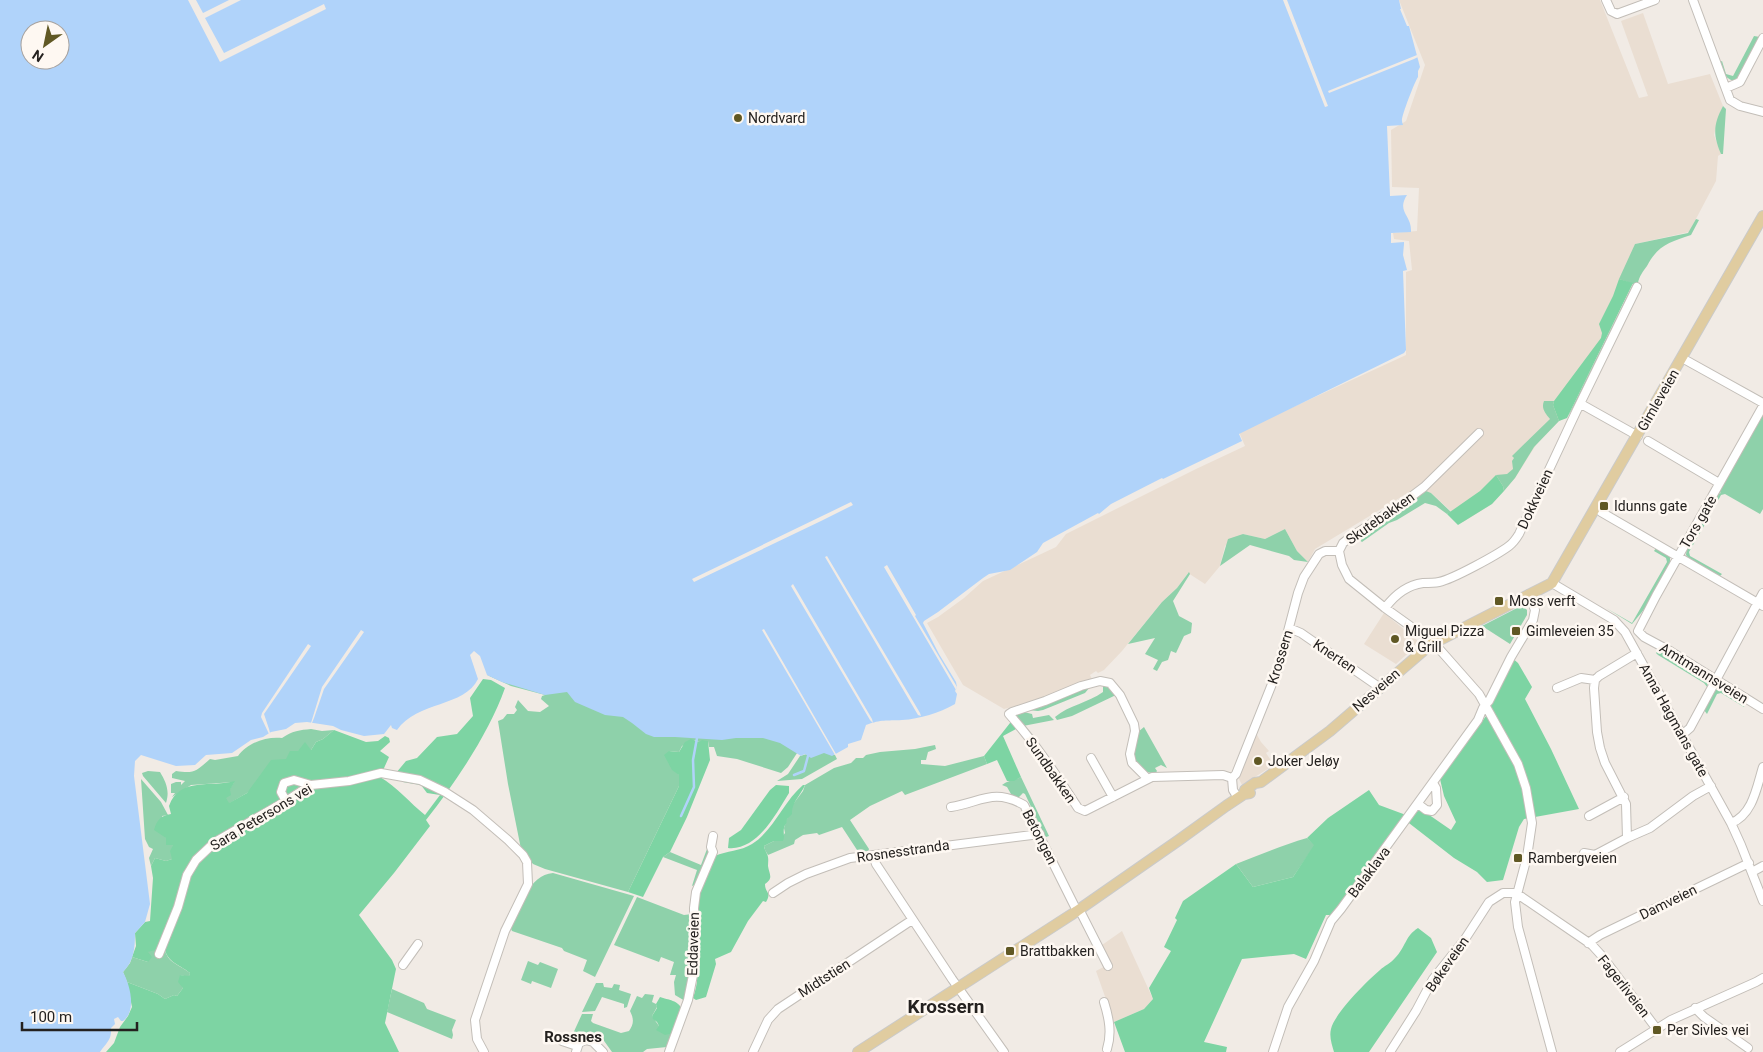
<svg xmlns="http://www.w3.org/2000/svg" width="1763" height="1052" viewBox="0 0 1763 1052" font-family="Roboto,sans-serif">
	<style>
		.built { fill: #eaded2 }
		.green { fill: #8ed1aa }
		.forest { fill: #7dd4a3 }
		.water { fill: #b0d3fa; fill-rule: evenodd }
		.pier { fill: #f1ebe5 }
		.lines { fill: none; stroke-linecap: round; stroke-linejoin: round }
		.stream { stroke: #b0d3fa; stroke-width: 2.5 }
		.minor-casing { stroke: #c3beb8; stroke-width: 10 }
		.major-casing { stroke: #cacac9; stroke-width: 12 }
		.minor { stroke: #fff; stroke-width: 8 }
		.major { stroke: #e0cca0; stroke-width: 10 }
		.poi-dot { fill: #605824; stroke: #fef8f2; stroke-width: 2 }
		.labels { text-anchor: middle; dominant-baseline: central; stroke-width: 5; stroke-linejoin: round; paint-order: stroke }
		.poi-label { font-size: 14px; fill: #24211f; stroke: #fef8f2; text-anchor: start }
		.street-label { font-size: 14px; fill: #24211f; stroke: #fef8f2 }
		.neighbourhood-label { font-size: 15px; font-weight: bold; fill: #24211f; stroke: #fef8f2 }
		.district-label { font-size: 19px; font-weight: bold; fill: #24211f; stroke: #fef8f2 }
	</style>
	<rect width="100%" height="100%" fill="#f1ebe5"/>
	<path class="built" d="M1399,0H1600L1639,98L1648,96L1621,21L1643,13L1668,84L1710,74L1723,106L1719,115L1714,135L1721,154L1718,156L1716,181L1689,232L1635,244L1618,313L1567,417L1559,421L1536,445L1515,478L1492,504L1463,522L1431,493L1411,491L1315,549L1308,562L1297,551L1285,529L1265,539L1243,534L1225,546L1220,566L1205,584L1188,573L1177,588L1162,602L1122,651L1104,670L1098,673L1096,671L1090,675L1092,679L1032,702L1004,709L963,685L927,623L938,617L964,598L983,581L1056,547L1066,534L1196,469L1245,446L1239,432L1406,355V272L1412,270L1409,241L1394,239L1393,233L1417,231L1419,188L1392,187L1391,130L1406,121L1425,65Z
		M1384,613L1418,641L1415,644L1416,646L1396,664L1364,644Z
		M1256,733L1261,742L1269,751L1266,753L1274,765L1242,785L1238,777Z
		M1122,931L1153,999L1144,1009L1114,1022L1096,971L1111,963L1102,945Z"/>
	<path class="green" d="M1754,36L1760,37L1738,77L1733,81C1723,77 1723,70 1720,62L1722,61L1726,74L1733,76Z
		M1723,106L1726,109L1723,154H1721C1713,135 1713,125 1723,106Z
		M1696,219L1699,220L1691,235C1670,242 1658,245 1647,266C1643,271 1639,277 1638,283H1635L1617,326L1578,404L1574,406L1567,418L1633,284L1619,279L1635,244L1688,233Z
		M1544,401H1554L1553,405L1559,421L1534,447L1515,478L1504,491L1503,486L1496,475L1507,474L1513,469L1512,461L1514,458L1512,456L1550,419C1545,413 1541,408 1544,401Z
		M1763,412V509L1760,514L1725,494L1721,495L1714,508L1711,504L1717,494L1721,493L1718,491Z
		M1426,491L1431,493L1451,512L1447,514L1436,506L1425,503L1397,520L1389,523L1362,542L1357,538L1408,505Z
		M1710,511L1712,512L1689,552L1690,556L1722,574L1720,576L1690,560L1686,555L1687,546Z
		M1285,529L1297,551L1308,562L1294,560L1289,556L1250,545L1220,566L1228,539L1243,534L1265,539Z
		M1656,548L1670,557V563L1646,607L1632,624L1606,608L1632,623L1667,562L1666,558L1654,551Z
		M1189,572L1190,574L1173,601L1179,616L1192,623L1191,633L1184,636L1176,653L1171,651L1168,660L1162,662L1157,671L1153,669L1158,660L1145,654L1155,638L1128,644L1162,602L1177,588Z
		M1523,606L1527,610V615L1510,644L1482,626L1519,607Z
		M1659,649L1705,677L1707,680L1708,688L1704,683L1658,655L1656,653Z
		M487,675L723,716L799,750L788,767L781,773L737,759L717,756L714,747H709L708,741L699,742L695,740L682,746L679,752L669,751L679,775V786L628,892L545,869L533,864L521,849L508,784L498,721L503,719L507,714H514L517,710L515,707L518,700L528,711L540,712L549,706L541,699L542,696L545,695L511,686Z
		M1103,686L1109,687L1116,695L1072,716L1057,720L1055,717C1069,705 1088,703 1103,692Z
		M1090,687L1085,693L1043,710L1038,711L1028,710Z
		M1718,688H1722L1744,701L1745,703L1744,707L1721,693L1717,694L1707,714L1704,710L1715,691Z
		M1024,712L1032,714L1033,718L1049,715L1054,720L1023,726L1016,717L1017,713Z
		M1144,727L1167,768L1161,765L1155,768L1157,771L1155,774C1128,769 1134,752 1138,732Z
		M311,729L322,731L334,730L323,739L316,742L311,750L298,751L247,793L228,804L225,798L234,782L191,785L172,797L175,793H171V784L176,782H181V785L185,781L172,778V774L176,771C195,774 196,771 210,759L215,760L238,756C247,743 267,736 282,738C292,731 300,730 311,729Z
		M935,745L936,749L928,752L926,760H921V764L945,766L984,756L987,764L905,795L902,791L870,806L850,820L869,849L868,852L859,853L842,827L819,835L817,833L803,835L795,840L794,844L768,855L765,850L764,846L774,841H779L785,833L784,828L791,807L803,791L805,785L834,768L851,763L856,758H863L866,755L880,752L915,749Z
		M817,751L835,755L837,759L802,779L777,781L788,774L800,756Z
		M148,771L160,772C166,782 170,791 166,803L143,776L142,773Z
		M1021,777L1049,836L1046,837L1044,834L1025,794L1023,793L1017,799L1011,794L1007,787L1002,785C1008,780 1014,781 1021,777Z
		M141,779L161,802L168,815L162,816L166,838L173,845L172,859L166,861L155,858L151,866L149,858L153,849L149,847L145,839Z
		M1307,838L1315,845L1293,877L1253,887L1236,864C1259,855 1283,845 1307,838Z
		M707,849L709,850L708,853L697,884L692,886L697,870L663,857L670,852L701,865Z
		M553,873L634,896L595,977L583,971L587,960L564,951L562,948L512,931L510,927C519,908 529,875 553,873Z
		M637,897L684,915L692,914L693,960L685,1001L675,995L674,982L676,975H670L674,962L661,957L659,962L614,945Z
		M159,944L164,945C166,963 177,963 190,973L189,977L180,975L183,988L177,996L174,995L165,999L158,994L127,982L123,972L130,963L132,957L148,962L147,952Z
		M528,961L538,965L540,962L558,969L551,988L532,981L531,984L521,980Z
		M596,983H603L604,987L612,988L614,984L620,985L619,990L631,994L627,1007L624,1008V1004L602,997L595,1011L582,1012Z
		M392,989L424,1003L427,1009L456,1020L452,1030L453,1035L452,1039L387,1012Z
		M645,994L654,995L652,1002L656,1004L657,1007L652,1016L659,1026L673,1033L667,1047L647,1049L643,1052H612L602,1038L601,1039C592,1032 582,1031 573,1040L571,1038L582,1014H593L591,1021L593,1023L621,1033L629,1031C634,1024 634,1019 630,1011L637,996L642,998Z"/>
	<path class="forest" d="M1619,279L1633,283L1567,418L1559,421L1553,405L1554,401L1601,338L1602,333L1599,324L1613,296Z
		M1496,475L1503,486L1504,491L1492,504L1458,525L1447,514L1480,491Z
		M1511,657L1518,663L1532,687L1525,699L1551,749L1579,809L1524,819L1519,827L1503,880L1487,882L1477,872L1454,858L1405,820L1368,866L1332,915H1326L1306,959L1294,954L1242,959L1204,1042L1227,1047L1226,1052H1125L1114,1022L1144,1009L1153,999L1149,988L1171,951L1164,947L1177,920L1175,918L1183,901L1236,864L1253,887L1293,877L1314,845L1307,838L1328,818L1369,790L1379,805L1406,815L1422,810L1451,830L1456,822L1444,796L1440,779L1489,712L1486,705Z
		M483,679L491,680L505,688C489,733 456,782 426,820L430,826L394,873L359,915L392,960L396,969L385,1023L399,1052H106L114,1043L120,1027L128,1016L132,1007L127,982L158,994L165,999L174,995L177,996L183,988L178,982L180,975L189,976L190,973C177,963 166,962 164,945L159,944L155,950L148,952L152,957L148,962L132,957L136,946L135,933L145,922L150,921L153,878L151,866L155,858L166,861L172,859L170,851L173,845H166V838L154,830C157,819 161,816 171,814L169,806C180,776 211,788 235,781L230,790L231,795L226,798L229,803L247,793L271,760L286,759L290,751H298L305,742L311,750L316,742L323,739L334,730L366,742L378,741L385,736L389,738L390,742L380,751L389,757L380,777C397,787 410,803 425,815L440,795L427,793L421,785L403,782L396,773L406,761L417,758L437,737L457,734L473,716L470,698Z
		M1010,723H1012L1016,726V729L1003,736L1021,777L1014,781H1007L997,760L987,764L984,756Z
		M691,739L699,742L702,740L708,741L710,760L687,817L670,852L663,857L643,897L628,892L679,786V775L672,770L664,755L669,751L679,752L685,742Z
		M776,785L789,786V793C776,814 757,851 728,848L729,838L741,830L770,790Z
		M803,785H805C801,795 791,803 792,814L787,819C787,824 785,824 784,828C783,833 785,836 783,841H774L764,846C764,849 766,851 767,854C769,858 768,862 768,866C769,874 774,878 765,884C765,893 772,892 766,902L763,901L748,921L731,952L715,959L716,964L706,997L696,1000L693,998C696,989 699,978 696,969L697,896L715,856C726,851 741,851 752,844C774,830 783,802 803,785Z
		M1418,928L1431,938L1437,952L1369,1052H1334C1332,1045 1329,1037 1331,1029C1334,1014 1368,980 1380,970C1384,966 1391,963 1395,958C1406,947 1405,936 1418,928Z
		M660,997C668,1000 679,1000 682,1010L673,1033L665,1035L656,1030L659,1026L657,1022L653,1019L652,1016L657,1008L656,1004Z"/>
	<path class="water" d="M0,0H1399L1401,9H1400L1407,26H1409L1420,67L1418,71V77C1415,81 1401,117 1402,121C1402,123 1403,124 1403,125L1387,126L1390,196L1407,195C1396,212 1412,215 1411,232L1391,233V243L1404,242V244L1403,255L1407,270L1403,271L1406,350L1404,353L1239,434L1242,441L1163,479L1162,478L1111,504L1099,514L1098,513L1043,543L1037,552L1010,570L989,574L983,578L938,612L924,621L923,623L939,654L956,682L957,687L955,691L957,694L955,704C939,713 920,719 902,720C886,721 882,719 866,725L861,740L848,744V747L832,756L824,753L811,758L805,754L801,756L780,743L763,738H736L722,740L675,737H654L646,734L632,723L623,717L605,715L575,702L567,692L545,695L502,682L487,675L480,656L474,651L470,655L478,679C465,707 417,701 397,730L392,728L391,725L384,734L364,736L341,730L333,726L307,722L295,723L286,729L271,732L263,737L251,740L232,753L206,755L195,765L176,766L141,755L135,761L134,776L150,904L145,922L135,933C135,948 134,961 123,972C130,985 137,1011 123,1021H121L118,1017L114,1019L115,1024L111,1028C112,1040 106,1043 100,1052H0ZM30,30H60V60H30Z"/>
	<path class="pier" d="M188,0H196L203,13L229,0H241L205,18L224,53L324,4L326,9L220,62Z
		M1283,0H1287L1328,106L1325,107Z
		M1417,55L1418,57L1414,59L1329,93L1328,91Z
		M851,502L853,505L821,521L694,582L692,579Z
		M827,556L920,713L921,716L918,715L825,557Z
		M887,565L916,615L915,616L957,687L956,690L884,567Z
		M793,584L872,719L873,723L870,720L791,586Z
		M764,629L836,754L835,755L762,630Z
		M361,630L364,632L324,689L314,718L312,723H311L322,687Z
		M308,644L311,646L264,714L269,729L270,733L269,734L261,717L262,713Z"/>
	<g class="lines">
		<path class="stream" d="M794,775L804,771L808,756
			M681,816L694,787L693,760L697,738"/>
		<defs>
			<path id="minor" d="M1606,0L1611,11L1617,14L1655,0
				M1693,0L1730,100L1740,106L1763,112
				M1726,88L1740,82L1763,38
				M1682,358L1763,403
				M1581,404L1638,436
				M1763,406L1656,596L1638,631L1644,637L1670,651L1763,709
				M1479,433L1424,487L1404,502L1348,539L1343,543L1339,551L1342,565L1349,579L1385,608L1434,643L1479,694L1518,764L1526,788L1532,823L1527,857L1515,902L1518,927L1552,1052
				M1648,441L1719,483
				M1601,512L1763,606
				M1552,583L1614,620L1625,632L1731,823L1741,845L1763,901
				M1385,608C1394,596 1407,585 1423,583C1429,583 1434,583 1439,582C1453,579 1497,555 1509,546C1513,543 1516,539 1519,534L1576,412L1637,287
				M1289,628L1301,633L1379,687
				M1637,653L1599,676L1595,680L1594,688L1597,732L1600,748L1605,763L1626,804L1627,838L1650,828L1693,796L1711,786
				M1557,688L1581,678L1595,680
				M1683,734L1690,728L1763,593
				M1091,758L1113,797
				M1232,778L1236,774L1278,669L1298,593L1304,577L1319,554L1325,551H1339
				M1232,778L1233,790L1238,798
				M1148,779L1132,763L1130,754L1135,731L1134,724L1120,695L1110,683L1100,681L1081,686L1045,701L1012,712L1009,714C1035,743 1057,776 1078,808L1085,811L1152,777L1223,775L1232,778
				M286,801L281,792L284,783L294,780L311,785
				M1418,804L1426,810L1432,811L1437,805L1436,788L1433,783
				M951,807C981,802 994,788 1024,805L1077,911
				M1589,816L1624,797
				M1731,823C1753,815 1757,786 1763,767
				M1584,853L1595,855L1627,838
				M873,855L876,864L952,979L1004,1052
				M1752,872L1763,866
				M773,893L788,883L806,874L850,858L1040,834
				M1079,909L1108,966
				M1588,943L1600,935L1749,863
				M159,954L178,907L187,875L196,860L215,842L286,801L311,785L349,781L381,773L420,780L445,792L473,810L508,840L523,855L527,862L528,884L505,931L475,1020L477,1039L484,1052
				M403,965L418,944
				M1104,1002C1109,1018 1112,1033 1107,1049
				M1695,1008L1704,1017L1748,1048
				M562,1041L577,1046
				M576,1052L579,1043L586,1040L593,1042L603,1052
				M669,1052L688,1000L693,975L695,949L694,908L696,892L713,852L711,847L713,836
				M753,1052L768,1020L778,1009L912,920
				M1273,1052L1288,1007L1314,961L1331,921L1341,909L1478,720L1483,708L1489,701L1511,657L1533,620L1535,610L1529,594
				M1390,1052L1416,1011L1433,979L1465,939L1489,902L1503,893H1516L1592,945L1602,956L1656,1028
				M1620,1052L1671,1020L1756,982L1763,978"/>
			<path id="major" d="M1244,794L1245,790L1255,783L1261,782L1330,731L1430,645L1552,583L1763,216
				M858,1052L1077,911L1179,840L1226,806L1244,794L1250,793"/>
		</defs>
		<use href="#minor" class="minor-casing"/>
		<use href="#major" class="major-casing"/>
		<use href="#minor" class="minor"/>
		<use href="#major" class="major"/>
	</g>
	<g class="poi-dot">
		<circle cx="738" cy="118" r="5"/>
		<rect x="1599" y="501" width="10" height="10" rx="2.5"/>
		<rect x="1494" y="596" width="10" height="10" rx="2.5"/>
		<rect x="1511" y="626" width="10" height="10" rx="2.5"/>
		<circle cx="1395" cy="639" r="5"/>
		<circle cx="1258" cy="761" r="5"/>
		<rect x="1513" y="853" width="10" height="10" rx="2.5"/>
		<rect x="1005" y="946" width="10" height="10" rx="2.5"/>
		<rect x="1652" y="1025" width="10" height="10" rx="2.5"/>
	</g>
	<g class="labels">
		<g class="poi-label">
			<text x="748" y="118">Nordvard</text>
			<text x="1614" y="506">Idunns gate</text>
			<text x="1509" y="601">Moss verft</text>
			<text x="1405" y="631">Miguel Pizza<tspan x="1405" dy="16">&amp; Grill</tspan></text>
			<text x="1526" y="631">Gimleveien 35</text>
			<text x="1268" y="761">Joker Jeløy</text>
			<text x="1528" y="858">Rambergveien</text>
			<text x="1020" y="951">Brattbakken</text>
			<text x="1667" y="1030">Per Sivles vei</text>
		</g>
		<g class="street-label">
			<text transform="translate(1658 400) rotate(-60)">Gimleveien</text>
			<text transform="translate(1535 499) rotate(-65)">Dokkveien</text>
			<text transform="translate(1380 518) rotate(-35)">Skutebakken</text>
			<text transform="translate(1698 522) rotate(-60)">Tors gate</text>
			<text transform="translate(1335 656) rotate(34)">Knerten</text>
			<text transform="translate(1280 657) rotate(-73)">Krossern</text>
			<text transform="translate(1704 673) rotate(32)">Amtmannsveien</text>
			<text transform="translate(1376 690) rotate(-41)">Nesveien</text>
			<text transform="translate(1674 720) rotate(61)">Anna Hagmans gate</text>
			<text transform="translate(1051 770) rotate(55)">Sundbakken</text>
			<text transform="translate(261 817) rotate(-31)">Sara Petersons vei</text>
			<text transform="translate(1040 837) rotate(63)">Betongen</text>
			<text transform="translate(903 851) rotate(-8)">Rosnesstranda</text>
			<text transform="translate(1369 872) rotate(-53)">Balaklava</text>
			<text transform="translate(1668 902) rotate(-26)">Damveien</text>
			<text transform="translate(693 944) rotate(-88)">Eddaveien</text>
			<text transform="translate(1447 964) rotate(-55)">Bøkeveien</text>
			<text transform="translate(824 978) rotate(-33)">Midtstien</text>
			<text transform="translate(1624 986) rotate(52)">Fagerliveien</text>
		</g>
		<g class="neighbourhood-label">
			<text x="573" y="1037">Rossnes</text>
		</g>
		<g class="district-label">
			<text x="946" y="1006">Krossern</text>
		</g>
	</g>
	<g transform="translate(45 45) rotate(213)"><circle r="24" fill="#fef8f2" stroke="#a7a29e"/>
	<path d="M0-4L9 19L0 12L-9 19Z" fill="#605824"/>
	<text y="-8" font-size="14" font-weight="bold" text-anchor="middle" fill="#24211f">N</text>
	</g>
	<path d="M22 1022v8h115v-8" fill="none" stroke="#24211f" stroke-width="2.5"/>
	<text x="30" y="1022" font-size="15" fill="#24211f" stroke="#fef8f2" stroke-width="4" paint-order="stroke">100 m</text>
</svg>
